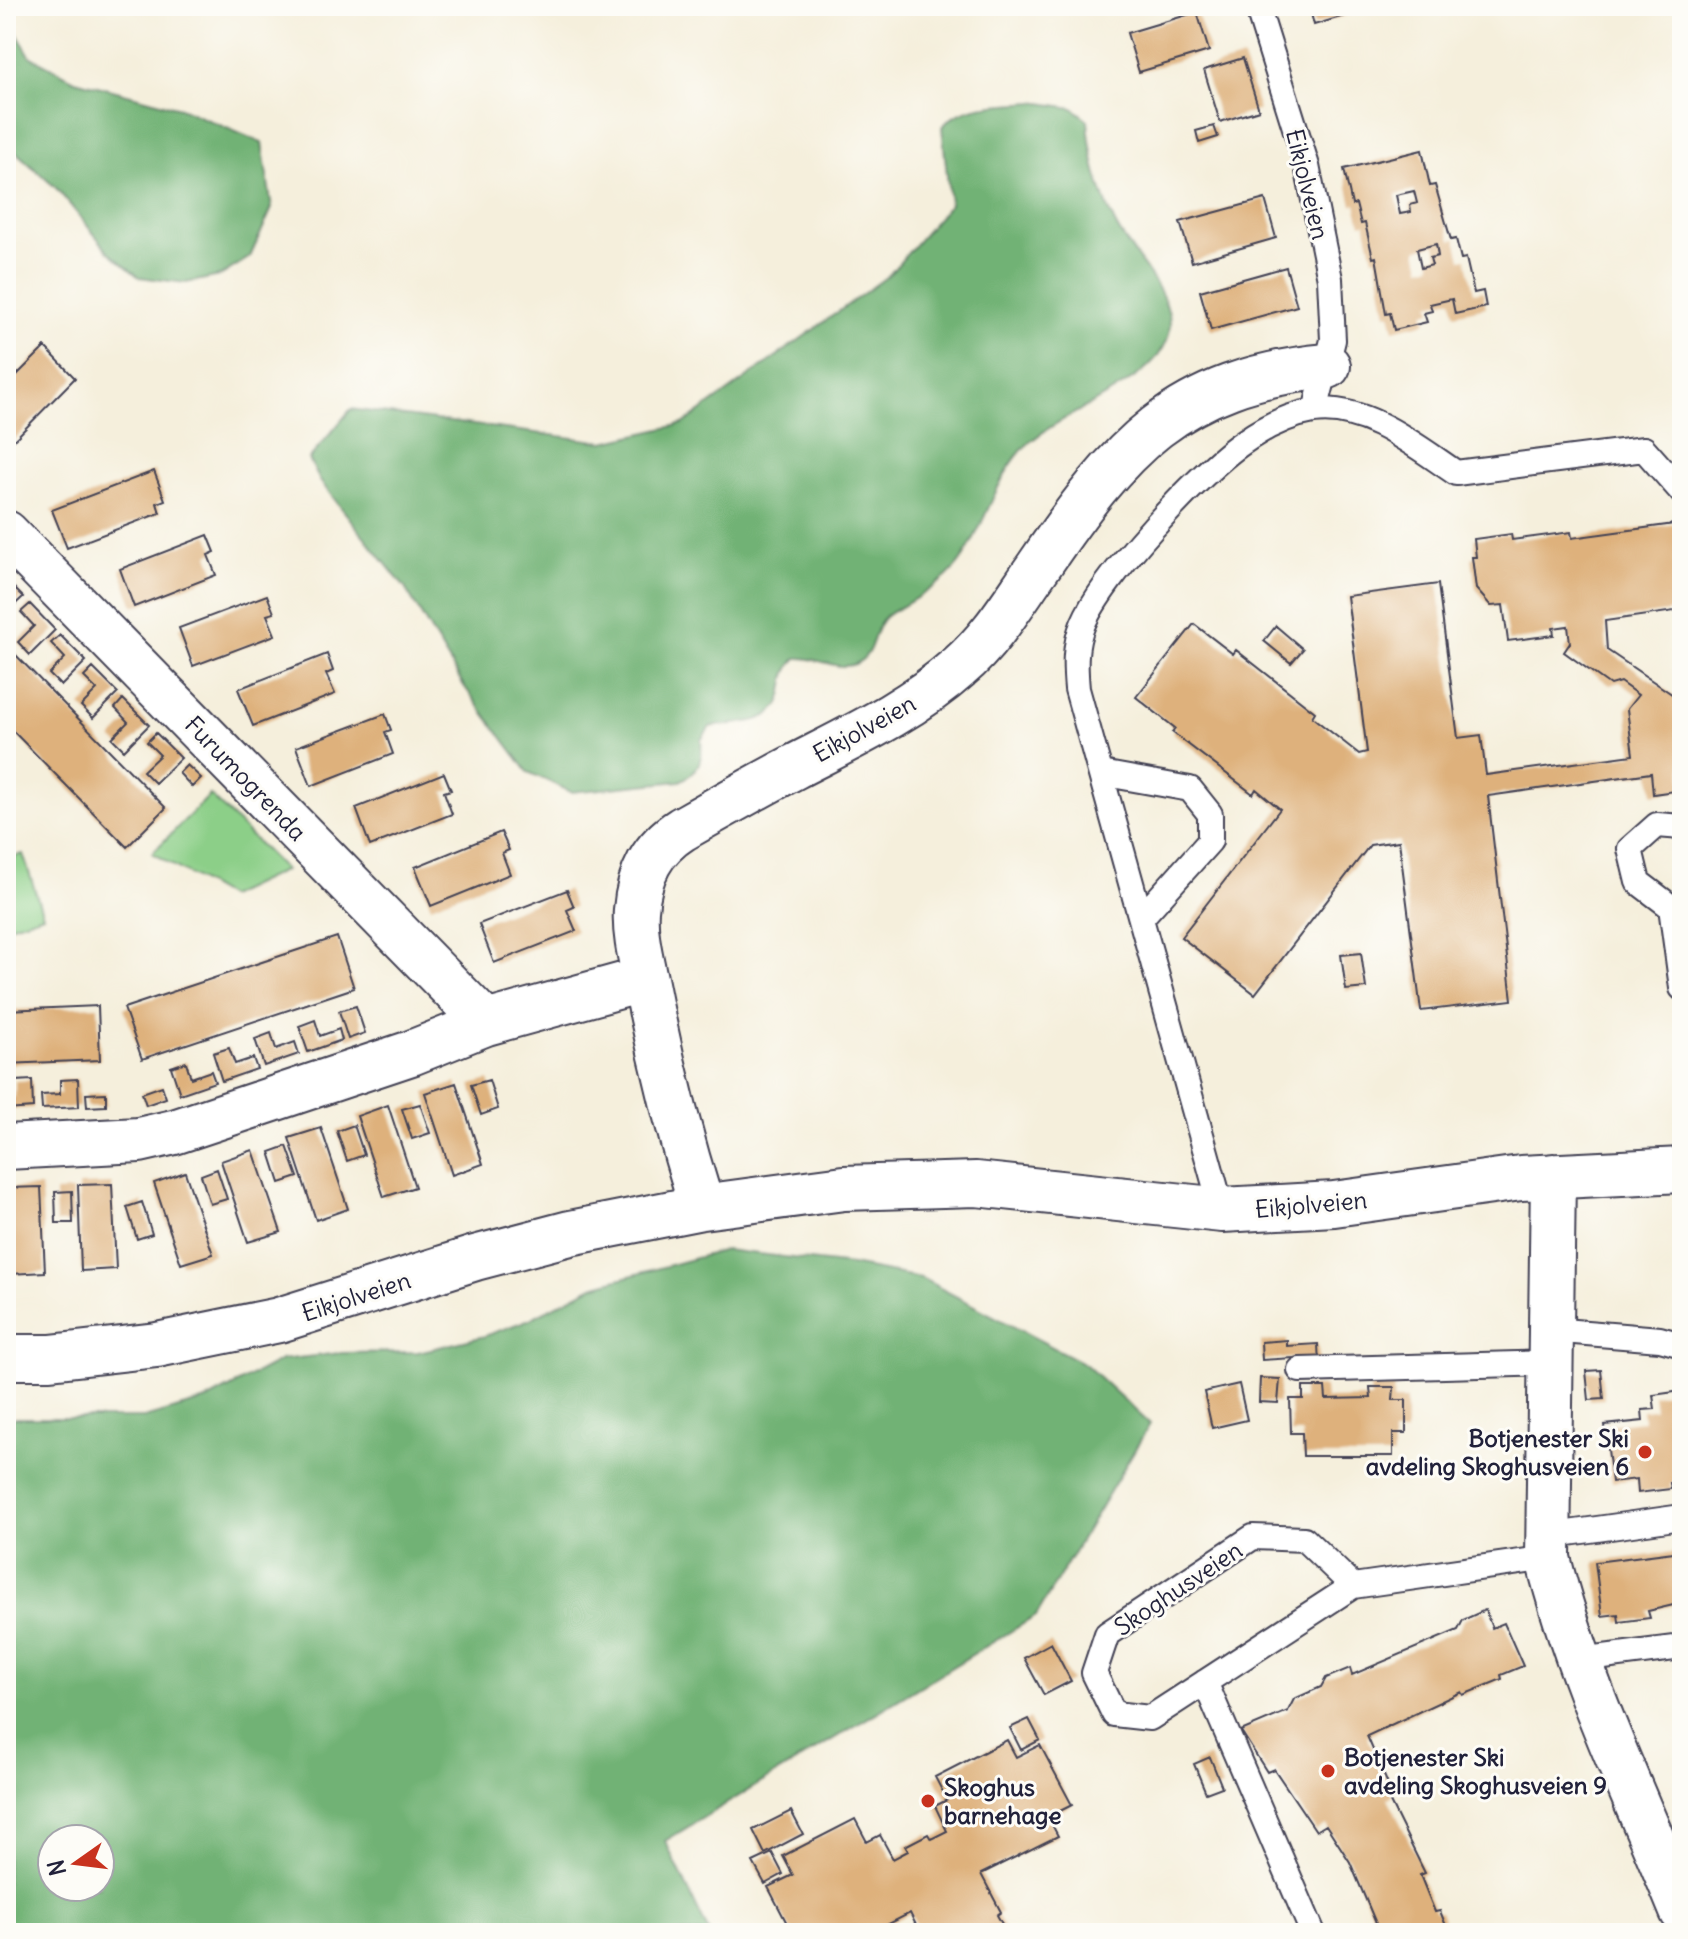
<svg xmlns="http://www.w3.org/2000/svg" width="1688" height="1939" viewBox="0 0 1688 1939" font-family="Delius,sans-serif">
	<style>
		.green { fill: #8ccf88; stroke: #577862; stroke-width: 2 }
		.forest { fill: #71b274; stroke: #4a6a58; stroke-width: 2; fill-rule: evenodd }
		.building { fill: #deb17b; fill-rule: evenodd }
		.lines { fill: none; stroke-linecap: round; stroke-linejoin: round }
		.lane-casing { stroke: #424153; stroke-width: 28 }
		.street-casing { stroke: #424153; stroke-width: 48 }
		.lane { stroke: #fff; stroke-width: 24 }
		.street { stroke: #fff; stroke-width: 44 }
		.poi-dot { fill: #c8321e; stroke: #fdfcf7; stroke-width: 3 }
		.labels { text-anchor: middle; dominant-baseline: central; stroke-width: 6; stroke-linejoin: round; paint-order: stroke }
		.street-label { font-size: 24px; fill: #22223b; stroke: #fdfcf7 }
		.poi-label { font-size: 24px; font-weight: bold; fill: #22223b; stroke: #fdfcf7; text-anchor: start }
	</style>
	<rect width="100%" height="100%" fill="#fdfcf7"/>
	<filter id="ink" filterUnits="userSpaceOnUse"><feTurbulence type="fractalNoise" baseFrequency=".0125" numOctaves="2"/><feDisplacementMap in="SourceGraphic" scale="16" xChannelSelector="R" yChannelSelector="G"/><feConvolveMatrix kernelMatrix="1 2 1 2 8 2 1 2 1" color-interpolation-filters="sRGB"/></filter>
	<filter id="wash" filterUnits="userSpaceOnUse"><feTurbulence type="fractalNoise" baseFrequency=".006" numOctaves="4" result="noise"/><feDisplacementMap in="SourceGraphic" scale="32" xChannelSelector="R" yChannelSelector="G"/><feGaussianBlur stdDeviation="1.8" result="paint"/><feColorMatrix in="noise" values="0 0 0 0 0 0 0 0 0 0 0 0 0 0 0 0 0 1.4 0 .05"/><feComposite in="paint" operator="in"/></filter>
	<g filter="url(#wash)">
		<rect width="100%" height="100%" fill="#f5efdc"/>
		<path class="green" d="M210,795L285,870L228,897L152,853Z
			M23,854L43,915L6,927V859Z"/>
		<path class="forest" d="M6,6H17L10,22L31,57L75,80L180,108L262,143L272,208L250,257L220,276L186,283L139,277L109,252L57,189L6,143Z
			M1034,102L1073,108L1088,120C1090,153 1099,188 1113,219C1126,251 1171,289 1170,325C1169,383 1055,411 1022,450C995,481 986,522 964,556C949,580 926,592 903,606C897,609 888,613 883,619C871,634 875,655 855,664C837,671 818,657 797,658C786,669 785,678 783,692C776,727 738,722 710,727L701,740C703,760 699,772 680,781L571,792L528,772L464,686L405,588L320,481L309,459L351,409L604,442L683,424L889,275L950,204L942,127C963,102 1002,105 1034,102Z
			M725,1250L851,1265L921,1278L1085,1364L1150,1424L1036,1616L665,1841L709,1933H6V1418H144L207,1400L281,1360L340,1353L418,1352L485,1336L530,1319L593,1286ZM52,1839H100V1887H52Z"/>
		<g id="blocks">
			<path class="building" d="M1309,6H1352L1354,13L1314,25Z
				M1197,12L1209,51L1139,72L1127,33Z
				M1243,58L1259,110L1220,122L1204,70Z
				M1214,126L1218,137L1199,143L1196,131Z
				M1422,150L1430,186L1435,185L1451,240L1456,239L1461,259L1466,258L1474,293L1483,291L1486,307L1455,314L1452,299L1430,304L1432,311L1424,313L1427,322L1394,330L1390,313L1386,314L1376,257L1373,258L1365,223L1361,224L1356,204L1352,205L1344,169ZM1414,191L1417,203L1410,205L1411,212L1400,214L1396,195ZM1436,244L1438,256L1430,258L1432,265L1421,268L1417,249Z
				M1265,199L1276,238L1192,262L1180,222Z
				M1286,267L1297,306L1211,330L1200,291Z
				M45,347L75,378L6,448V386Z
				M154,471L165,500L157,503L160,513L67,548L52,510Z
				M1682,523V610L1605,621L1607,650L1682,701V790L1653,794L1651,773L1488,796L1512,1000L1421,1011L1399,841L1370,845L1255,994L1181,937L1280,809L1256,789L1253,794L1172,732L1175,728L1136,697L1194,624L1233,654L1236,650L1315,712L1312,717L1359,754L1367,752L1347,596L1438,584L1458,738L1481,735L1486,775L1633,755L1627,709L1638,695L1620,682L1610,685L1564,652L1570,643L1568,626L1553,628L1554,635L1508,641L1503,605L1491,606L1476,589L1472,557H1476L1474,539L1511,534L1512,540L1571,532L1572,538Z
				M208,535L215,552L208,555L216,575L134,607L120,569Z
				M6,580L23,597L6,613Z
				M267,595L274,613L267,615L275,635L193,666L179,628Z
				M30,604L55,630L30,655L18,642L34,626L21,612Z
				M1276,626L1303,649L1291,663L1264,641Z
				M60,635L86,661L61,686L49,674L65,658L51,643Z
				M6,645L166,808L127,847L6,724Z
				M327,654L333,671L326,674L335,694L253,726L238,689Z
				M93,668L118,693L93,718L81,706L97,690L84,677Z
				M123,699L149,725L124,750L112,738L128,722L115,708Z
				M385,714L391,730L385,732L393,754L311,786L296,747Z
				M156,733L181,758L155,783L143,771L160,755L147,742Z
				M187,765L201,778L192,787L179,773Z
				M444,773L451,790L444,792L452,814L370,846L356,808Z
				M501,832L509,850L502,853L510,874L431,906L415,867Z
				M567,890L574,907L567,910L576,931L494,963L479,924Z
				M337,937L354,988L142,1059L124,1008Z
				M1361,953L1366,988L1346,990L1341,955Z
				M98,1006L100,1060L6,1064V1010Z
				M356,1006L365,1033L348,1039L339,1011Z
				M315,1020L320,1036L339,1029L342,1040L308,1052L299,1026Z
				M271,1033L276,1049L295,1042L299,1054L264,1066L255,1039Z
				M229,1048L235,1064L253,1058L257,1069L222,1081L213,1053Z
				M186,1062L191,1078L211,1071L215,1082L180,1094L171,1067Z
				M78,1079L79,1107L42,1109L41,1095L60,1094V1080Z
				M32,1080L33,1108L6,1110V1098L15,1097V1081Z
				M489,1080L498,1109L481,1115L471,1085Z
				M456,1083L483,1164L452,1175L425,1093Z
				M162,1086L166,1098L146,1105L142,1093Z
				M106,1093V1106L87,1107L86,1094Z
				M420,1104L430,1133L412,1139L402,1109Z
				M388,1105L415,1187L384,1197L357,1116Z
				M354,1125L364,1155L347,1161L337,1131Z
				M321,1128L348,1209L316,1220L289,1138Z
				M287,1146L298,1177L280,1183L270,1152Z
				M253,1150L281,1232L248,1242L221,1161Z
				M217,1169L227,1199L210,1204L201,1175Z
				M185,1172L213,1254L181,1264L154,1183Z
				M112,1184L116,1269L81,1271L78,1185Z
				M41,1187L45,1272L10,1274L7,1188Z
				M72,1191L73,1223H56L55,1192Z
				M142,1202L152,1234L137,1239L127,1207Z
				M1287,1340V1346L1318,1344L1319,1365L1294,1367L1293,1358L1262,1360L1261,1342Z
				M1601,1370L1604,1399L1589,1400L1586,1371Z
				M1260,1378L1280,1379L1278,1403L1259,1402Z
				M1239,1384L1247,1420L1212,1428L1204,1392Z
				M1303,1387H1325L1326,1399L1371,1398L1370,1387H1394L1393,1400H1406V1433H1393V1456H1303L1302,1433H1291L1290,1399H1303Z
				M1682,1391V1482L1670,1483L1671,1489L1638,1493L1637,1479L1612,1482L1605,1425L1643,1421L1642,1410L1655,1409L1653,1395Z
				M1682,1551V1603L1648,1611L1650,1618L1619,1622L1618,1614L1602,1616L1595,1562Z
				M1485,1610L1492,1628L1504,1623L1523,1666L1501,1675L1502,1679L1463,1695L1461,1692L1367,1736L1393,1796L1388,1798L1425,1873L1420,1875L1435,1912L1440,1911L1449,1933H1380L1350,1862L1326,1825L1316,1831L1274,1769L1267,1772L1241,1731L1288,1711L1294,1699L1321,1687L1326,1678L1350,1668L1352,1675L1458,1630L1463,1620Z
				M1051,1643L1071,1681L1044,1695L1024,1658Z
				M1029,1719L1040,1740L1021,1750L1010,1728Z
				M1007,1740L1016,1757L1040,1745L1072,1805L1048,1817L1058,1836L981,1874L1001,1912L997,1915L1007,1933H920L910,1913L871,1933H792L768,1887L793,1875L783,1856L855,1819L867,1842L880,1835L893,1859L908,1851L905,1846L928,1834L931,1839L947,1831L935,1806L947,1800L935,1777Z
				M1210,1757L1222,1787L1206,1793L1194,1764Z
				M791,1811L803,1834L765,1854L753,1830Z
				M772,1853L783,1874L765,1884L753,1862Z"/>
		</g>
	</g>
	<g filter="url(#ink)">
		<use href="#blocks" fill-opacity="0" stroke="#424153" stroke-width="2"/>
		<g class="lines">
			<defs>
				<path id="lane" d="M1257,6L1307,166L1330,279L1333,340L1315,411
					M1101,773L1190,789L1210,814V841L1141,918
					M1682,827L1657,825L1630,849L1638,882L1671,907L1682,988
					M1222,1210L1077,689C1075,666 1074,646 1083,624C1102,577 1200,472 1242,443C1263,428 1289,415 1314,411C1365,404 1417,447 1456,473L1644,449L1682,492
					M1550,1330L1660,1339L1682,1345
					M1300,1370L1549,1363
					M1547,1536L1682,1517
					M1353,1586L1304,1539L1253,1537L1107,1634L1094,1673L1114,1714L1150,1718L1353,1586L1548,1558
					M1580,1660L1682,1647
					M1205,1682L1313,1933"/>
				<path id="street" d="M6,533L486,1023
					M6,1147L139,1140L174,1132L411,1053L486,1023L645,979
					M1553,1176L1548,1558C1578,1679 1635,1795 1682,1911
					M702,1207C680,1137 662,1066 648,994C643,967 634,937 636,910C639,874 652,848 682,829C719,808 756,787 794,767C850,738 911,710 959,667C991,640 1014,601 1038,567C1119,448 1176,380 1328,366
					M6,1357H50L157,1345L279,1320L475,1258L570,1233L702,1207L844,1188L976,1184L1222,1210L1334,1204L1521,1178L1682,1170"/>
			</defs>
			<use href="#lane" class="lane-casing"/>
			<use href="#street" class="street-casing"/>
			<use href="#lane" class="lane"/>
			<use href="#street" class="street"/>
		</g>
	</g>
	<g class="poi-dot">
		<circle cx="1645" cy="1452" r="8"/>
		<circle cx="1328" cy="1771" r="8"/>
		<circle cx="928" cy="1801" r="8"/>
	</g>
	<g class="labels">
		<g class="street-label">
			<text transform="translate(1308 184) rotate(76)">Eikjolveien</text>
			<text transform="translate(864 728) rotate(-29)">Eikjolveien</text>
			<text transform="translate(246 778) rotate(46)">Furumogrenda</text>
			<text transform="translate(1311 1204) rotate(-5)">Eikjolveien</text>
			<text transform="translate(356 1296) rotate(-18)">Eikjolveien</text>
			<text transform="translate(1178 1588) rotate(-34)">Skoghusveien</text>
		</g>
		<g class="poi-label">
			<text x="1629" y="1438" text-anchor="end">Botjenester Ski<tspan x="1629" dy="28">avdeling Skoghusveien 6</tspan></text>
			<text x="1344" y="1757">Botjenester Ski<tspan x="1344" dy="28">avdeling Skoghusveien 9</tspan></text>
			<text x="944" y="1787">Skoghus<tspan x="944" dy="28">barnehage</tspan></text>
		</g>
	</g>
	<rect width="1688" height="1939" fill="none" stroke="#fdfcf7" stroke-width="32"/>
	<g transform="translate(76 1863) rotate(256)"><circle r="38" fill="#fdfcf7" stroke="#a5a5ac" stroke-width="2"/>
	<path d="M0-6L14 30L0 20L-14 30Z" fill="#c8321e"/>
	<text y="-12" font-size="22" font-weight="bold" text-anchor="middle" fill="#22223b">N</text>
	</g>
</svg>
